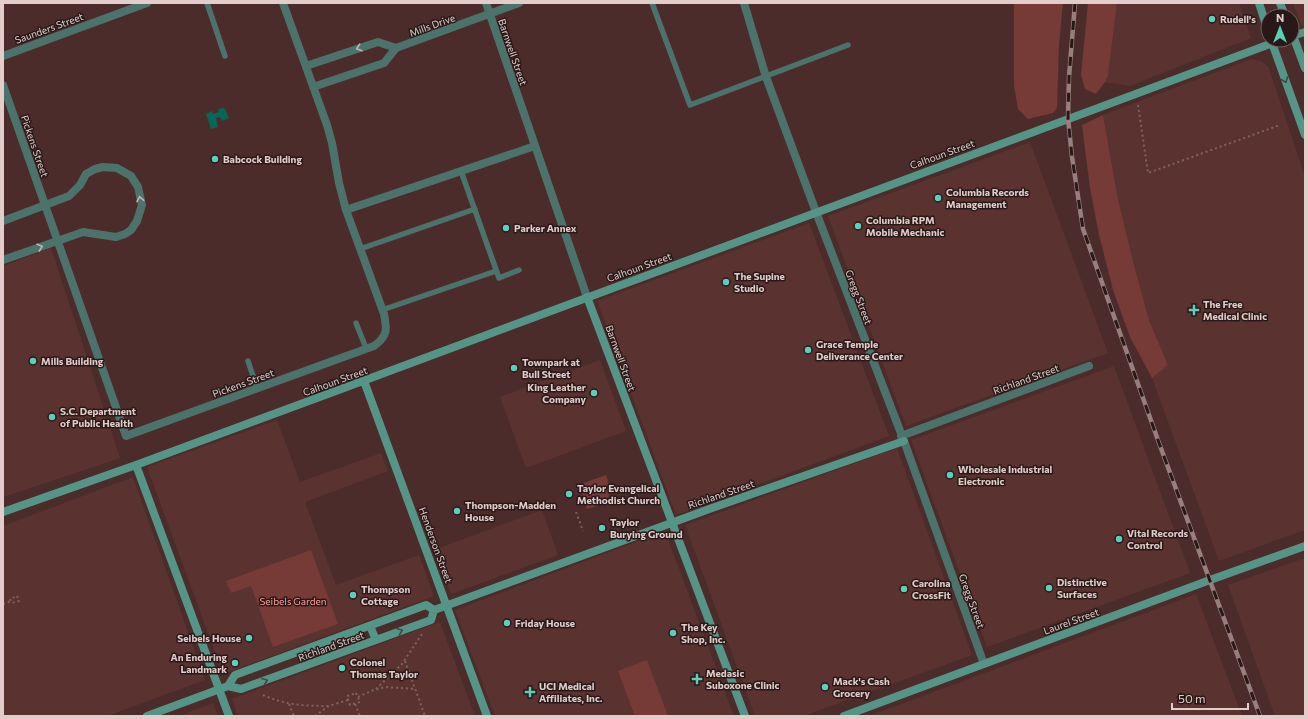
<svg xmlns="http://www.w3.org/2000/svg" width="1308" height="719" viewBox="0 0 1308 719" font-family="Commissioner,sans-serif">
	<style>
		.built { fill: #5a3230 }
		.green { fill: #763a37 }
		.water { fill: #076658 }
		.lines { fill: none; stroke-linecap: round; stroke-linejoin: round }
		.path { stroke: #7f6361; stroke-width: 2; stroke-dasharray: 2 3; stroke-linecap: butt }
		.lane { stroke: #4c736b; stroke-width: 5.5 }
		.street { stroke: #4c736b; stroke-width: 8 }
		.secondary { stroke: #559587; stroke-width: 8 }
		.rail-casing { stroke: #987e7c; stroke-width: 4.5 }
		.rail { stroke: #281918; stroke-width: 3; stroke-dasharray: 9; stroke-linecap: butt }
		.oneway { stroke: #bcb6b3 }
		.oneway2 { stroke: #3a4b44 }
		.poi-dot { fill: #5eceb8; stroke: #281918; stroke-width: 1.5 }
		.labels { text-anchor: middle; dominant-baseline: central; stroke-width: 3; stroke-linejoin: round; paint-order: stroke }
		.poi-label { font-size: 10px; font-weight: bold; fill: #e2cdcb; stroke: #281918; text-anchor: start }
		.street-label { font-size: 10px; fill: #e2cdcb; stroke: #281918 }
		.park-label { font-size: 10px; fill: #fba39c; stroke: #281918 }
	</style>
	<rect width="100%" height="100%" fill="#4c2c2a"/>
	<path class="built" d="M1117,3H1239L1251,38L1130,86L1105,82L1108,76Z
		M1293,3H1305V34Z
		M1251,59L1261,61L1268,66L1305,177V530L1219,561L1152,378L1168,365L1149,320L1134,265L1118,199L1103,115Z
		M1030,142L1108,353L906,426L828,216Z
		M809,223L889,436L676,515L597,301Z
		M51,248L120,458L3,497V266Z
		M600,360L626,431L526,468L500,397Z
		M1114,366L1190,573L987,647L911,440Z
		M277,420L300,482L381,453L388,471L305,502L336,585L419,555L434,596L223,674L147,467Z
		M897,448L972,655L803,716H755L685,525Z
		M133,477L205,680L107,716H3V526Z
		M542,510L558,555L451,594L434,550Z
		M665,531L734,716H495L455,610Z
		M1305,558V716H1275L1228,585Z
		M1196,594L1242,716H869Z
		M440,622L475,716H238L232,699Z
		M213,703L218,716H179Z"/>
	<path class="green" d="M1014,3H1063L1059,45L1057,108L1053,113L1028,119L1018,109L1014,86Z
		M1088,3H1117L1108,76L1105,82L1096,94L1085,89L1081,75Z
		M1103,115L1118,199L1134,265L1149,320L1168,365L1152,378L1130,337L1113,290L1099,235L1090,188L1082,125Z
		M606,475C614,497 609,504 587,509L579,485Z
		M311,550L338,624L273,647L251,586L231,593L226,581Z
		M647,660L668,716H635L618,671Z"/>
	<path class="water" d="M223,108L225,109L229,118L222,121L220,117L216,118L218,127L211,129L206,114L212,111L213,114L219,112L218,109Z"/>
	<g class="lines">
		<path class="path" d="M1138,105L1148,173L1280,125
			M576,512L583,531
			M17,596L19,601L12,603L10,599Z
			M3,604L11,601
			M405,661L425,716
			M376,689L402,664L422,634
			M356,693L360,702L350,705L347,696Z
			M263,695C285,705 305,706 329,706
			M358,697L371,691L385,687L416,689
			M289,704L294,716
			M355,704L360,716
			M315,716L329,706L348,700"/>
		<path class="lane" d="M207,3L225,56
			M652,3L690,105L848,45
			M461,171L499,278L519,270
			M360,249L475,209
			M382,310L496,271
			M356,323L366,348
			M248,361L257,388"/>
		<path class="street" d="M486,3L587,297
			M744,3L766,77L816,212L904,441L984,664
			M3,56L147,3
			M306,66L378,42L396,48
			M3,85L126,436L374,346C388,336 387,329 384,314L346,210L339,183L332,143L327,125L283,3
			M313,87L384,63L396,48L519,3
			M346,210L535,146
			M3,221L69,196L80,185L86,174L95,169L103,167L117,168L131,176L138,187L142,205L137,221L131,230L125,234L116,237L83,232L3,260
			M901,436L1089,366"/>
		<path class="secondary" d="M1259,3L1268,31
			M1280,3L1285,16
			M1292,33L1305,68
			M1292,36L1305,32
			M1271,40L1305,135
			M587,297L745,716
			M364,381L487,716
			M136,465L229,716
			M3,512L136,465L344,388L1281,40
			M370,626L376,640
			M228,686L235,675L426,605L434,610
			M147,716L228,686L241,689L431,620L434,610L448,605L712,508L904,441
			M844,716L1210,580L1305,546"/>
		<defs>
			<path id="rail" d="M1075,3L1069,77L1068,118L1072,157L1083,229L1159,443L1260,716"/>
		</defs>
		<use href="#rail" class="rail-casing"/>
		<use href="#rail" class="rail"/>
	</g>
	<defs><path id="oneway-chevron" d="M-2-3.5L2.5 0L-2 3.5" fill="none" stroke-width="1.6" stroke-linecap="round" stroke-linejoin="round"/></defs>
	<g class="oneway">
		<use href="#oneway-chevron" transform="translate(359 48) rotate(162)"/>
		<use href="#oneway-chevron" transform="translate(140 199) rotate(-101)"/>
		<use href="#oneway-chevron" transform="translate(40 247) rotate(-19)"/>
	</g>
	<g class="oneway2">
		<use href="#oneway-chevron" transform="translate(1285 80) rotate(70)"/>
		<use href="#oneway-chevron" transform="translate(400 631) rotate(-20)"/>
		<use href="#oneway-chevron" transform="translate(265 681) rotate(-20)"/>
	</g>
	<g class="poi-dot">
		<circle cx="1212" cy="19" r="4"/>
		<circle cx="215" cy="159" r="4"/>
		<circle cx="938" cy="198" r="4"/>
		<circle cx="858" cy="226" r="4"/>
		<circle cx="506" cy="228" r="4"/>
		<circle cx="726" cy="282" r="4"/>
		<path d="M1192 304h4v4h4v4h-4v4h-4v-4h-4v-4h4z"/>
		<circle cx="808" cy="350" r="4"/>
		<circle cx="33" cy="361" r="4"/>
		<circle cx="514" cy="368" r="4"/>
		<circle cx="594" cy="393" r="4"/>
		<circle cx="52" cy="417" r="4"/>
		<circle cx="950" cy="475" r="4"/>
		<circle cx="569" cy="494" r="4"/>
		<circle cx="457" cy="511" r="4"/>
		<circle cx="602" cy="528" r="4"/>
		<circle cx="1119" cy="539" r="4"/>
		<circle cx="1049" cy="588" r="4"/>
		<circle cx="904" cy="589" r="4"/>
		<circle cx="353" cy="595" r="4"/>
		<circle cx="507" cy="623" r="4"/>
		<circle cx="673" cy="633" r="4"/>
		<circle cx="249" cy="638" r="4"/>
		<circle cx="235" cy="663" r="4"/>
		<circle cx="342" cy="668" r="4"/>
		<path d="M695 673h4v4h4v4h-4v4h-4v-4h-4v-4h4z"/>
		<circle cx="825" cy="687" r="4"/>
		<path d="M528 686h4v4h4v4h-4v4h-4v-4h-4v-4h4z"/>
	</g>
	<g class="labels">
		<g class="poi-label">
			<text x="1220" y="19">Rudell's</text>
			<text x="223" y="159">Babcock Building</text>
			<text x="946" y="192">Columbia Records<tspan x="946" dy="12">Management</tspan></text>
			<text x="866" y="220">Columbia RPM<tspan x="866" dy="12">Mobile Mechanic</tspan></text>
			<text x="514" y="228">Parker Annex</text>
			<text x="734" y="276">The Supine<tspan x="734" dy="12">Studio</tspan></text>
			<text x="1203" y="304">The Free<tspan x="1203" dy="12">Medical Clinic</tspan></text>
			<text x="816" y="344">Grace Temple<tspan x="816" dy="12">Deliverance Center</tspan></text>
			<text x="41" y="361">Mills Building</text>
			<text x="522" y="362">Townpark at<tspan x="522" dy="12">Bull Street</tspan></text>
			<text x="586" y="387" text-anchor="end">King Leather<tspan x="586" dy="12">Company</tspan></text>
			<text x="60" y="411">S.C. Department<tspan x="60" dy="12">of Public Health</tspan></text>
			<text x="958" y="469">Wholesale Industrial<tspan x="958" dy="12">Electronic</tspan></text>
			<text x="577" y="488">Taylor Evangelical<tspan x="577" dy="12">Methodist Church</tspan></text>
			<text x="465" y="505">Thompson-Madden<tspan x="465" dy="12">House</tspan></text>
			<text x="610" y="522">Taylor<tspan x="610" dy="12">Burying Ground</tspan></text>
			<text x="1127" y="533">Vital Records<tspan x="1127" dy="12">Control</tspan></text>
			<text x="1057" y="582">Distinctive<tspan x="1057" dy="12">Surfaces</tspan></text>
			<text x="912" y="583">Carolina<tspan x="912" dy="12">CrossFit</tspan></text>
			<text x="361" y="589">Thompson<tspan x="361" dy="12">Cottage</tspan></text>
			<text x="515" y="623">Friday House</text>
			<text x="681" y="627">The Key<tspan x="681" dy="12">Shop, Inc.</tspan></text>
			<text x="241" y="638" text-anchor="end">Seibels House</text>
			<text x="227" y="657" text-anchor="end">An Enduring<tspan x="227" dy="12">Landmark</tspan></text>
			<text x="350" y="662">Colonel<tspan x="350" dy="12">Thomas Taylor</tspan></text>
			<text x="706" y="673">Medasic<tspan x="706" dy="12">Suboxone Clinic</tspan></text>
			<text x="833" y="681">Mack's Cash<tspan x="833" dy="12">Grocery</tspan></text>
			<text x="539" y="686">UCI Medical<tspan x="539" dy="12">Affiliates, Inc.</tspan></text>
		</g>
		<g class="street-label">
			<text transform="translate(432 25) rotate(-20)">Mills Drive</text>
			<text transform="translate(49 28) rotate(-20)">Saunders Street</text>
			<text transform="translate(513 52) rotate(71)">Barnwell Street</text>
			<text transform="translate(35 146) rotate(71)">Pickens Street</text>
			<text transform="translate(942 154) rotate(-20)">Calhoun Street</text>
			<text transform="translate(639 267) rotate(-20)">Calhoun Street</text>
			<text transform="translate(859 297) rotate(69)">Gregg Street</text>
			<text transform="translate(621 358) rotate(70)">Barnwell Street</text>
			<text transform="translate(1026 379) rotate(-20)">Richland Street</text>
			<text transform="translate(335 381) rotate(-20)">Calhoun Street</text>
			<text transform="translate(243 383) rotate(-20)">Pickens Street</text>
			<text transform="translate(721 494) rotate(-19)">Richland Street</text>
			<text transform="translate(436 545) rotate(70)">Henderson Street</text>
			<text transform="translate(972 601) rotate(70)">Gregg Street</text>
			<text transform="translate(1071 621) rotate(-20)">Laurel Street</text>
			<text transform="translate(331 646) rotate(-20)">Richland Street</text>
		</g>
		<g class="park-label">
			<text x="293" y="601">Seibels Garden</text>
		</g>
	</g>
	<rect width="1308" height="719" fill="none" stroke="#e2cdcb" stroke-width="8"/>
	<g transform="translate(1280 28)"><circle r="19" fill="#281918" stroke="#726160"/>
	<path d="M0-3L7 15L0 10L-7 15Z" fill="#5eceb8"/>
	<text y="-6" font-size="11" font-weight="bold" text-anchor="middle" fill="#e2cdcb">N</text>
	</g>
	<path d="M1172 703v6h76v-6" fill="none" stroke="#e2cdcb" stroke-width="2"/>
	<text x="1178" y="703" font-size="12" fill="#e2cdcb" stroke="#281918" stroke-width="3" paint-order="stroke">50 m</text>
</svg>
